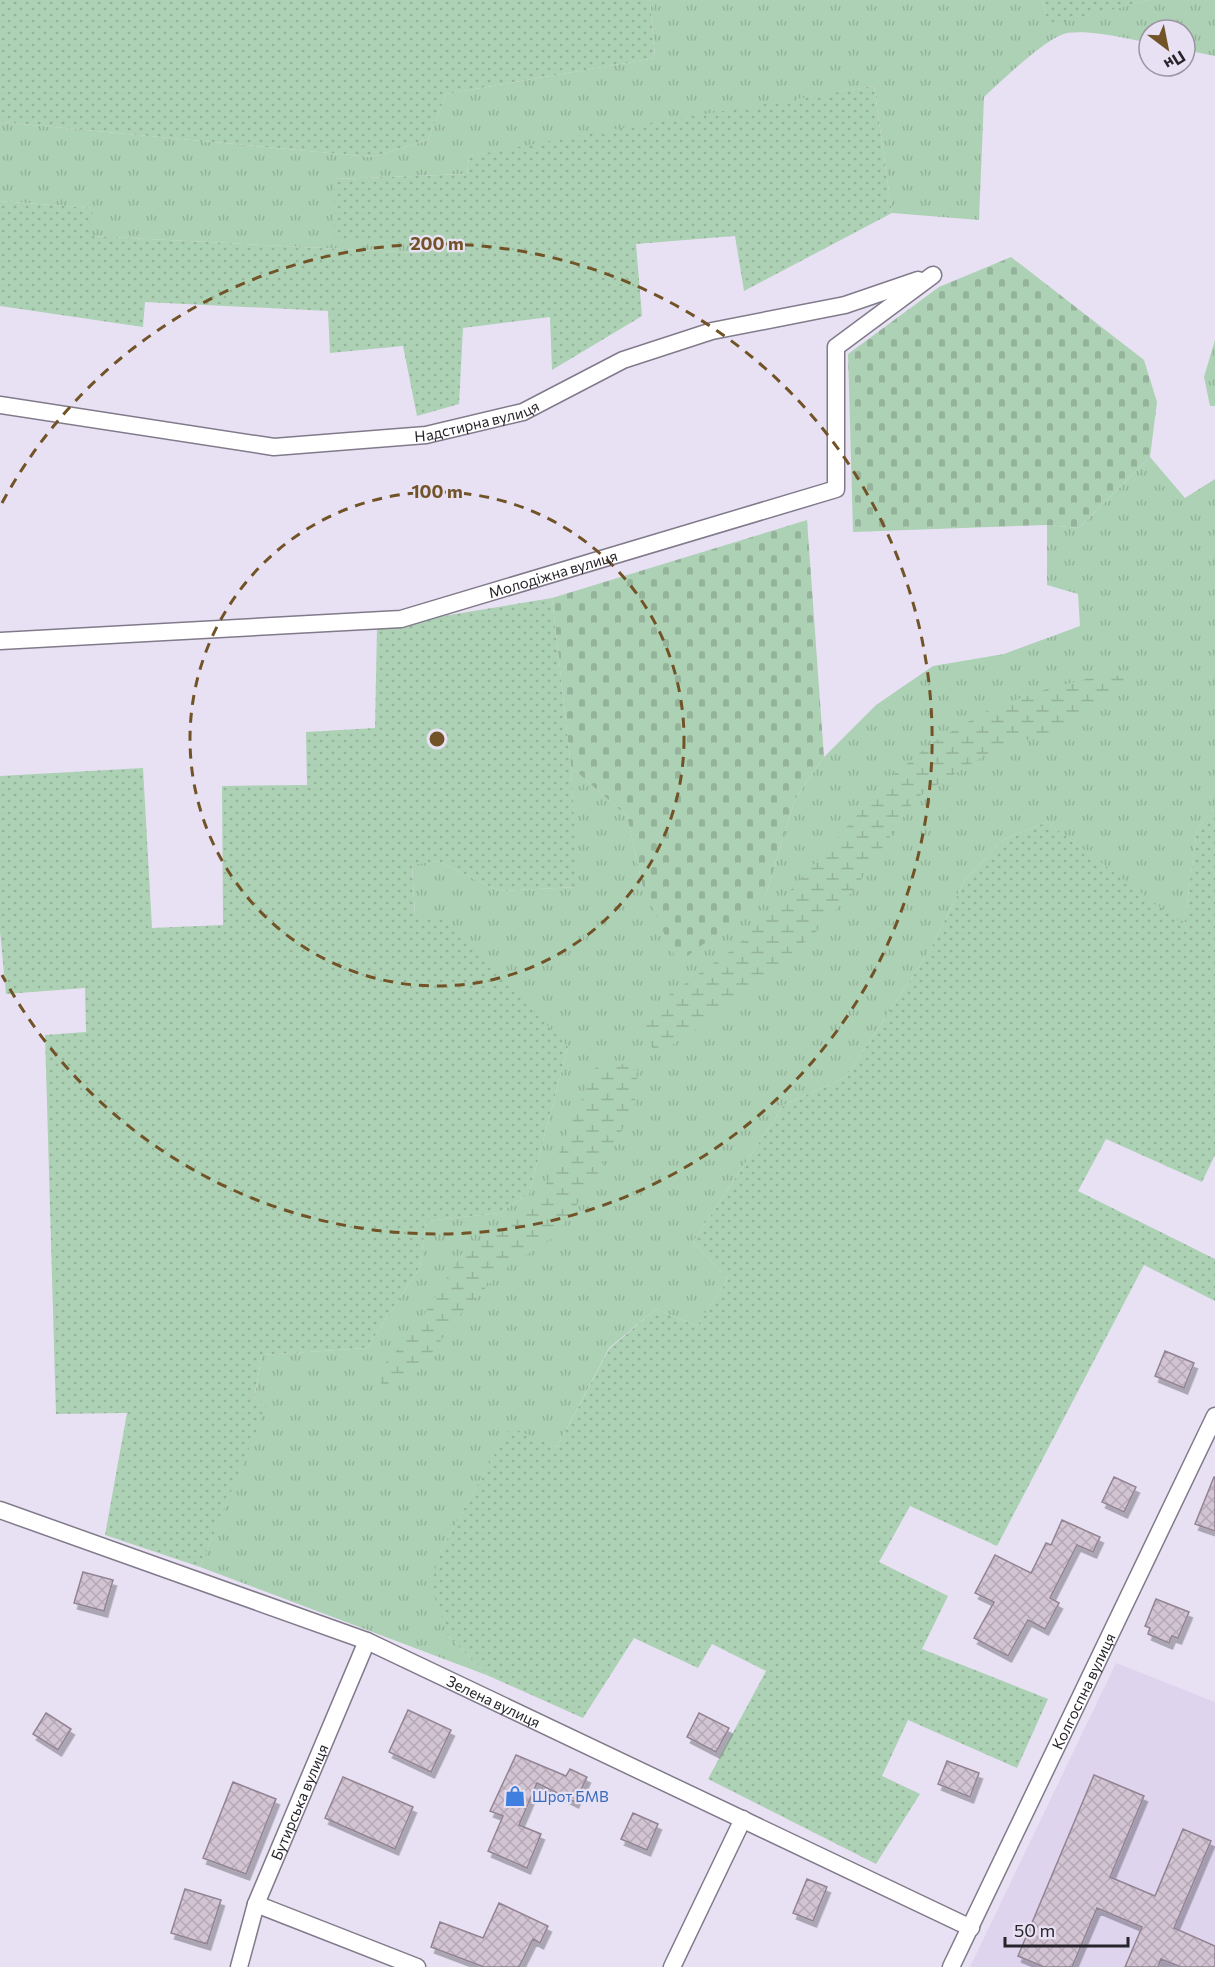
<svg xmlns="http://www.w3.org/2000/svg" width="1215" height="1967" viewBox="0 0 1215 1967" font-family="Commissioner,sans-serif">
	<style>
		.built { fill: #ded4ee }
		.grass { fill: url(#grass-tufts) }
		.wetland { fill: url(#wetland-marsh) }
		.cemetery { fill: url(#cemetery-stones) }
		.park { fill: url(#park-dots) }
		.building { fill: url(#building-cross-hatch); stroke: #928492; stroke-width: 1.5; filter: url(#shadow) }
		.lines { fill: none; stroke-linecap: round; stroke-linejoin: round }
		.street-casing { stroke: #817a8b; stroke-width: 19 }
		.street { stroke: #fff; stroke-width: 16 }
		.ring { fill: none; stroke: #715327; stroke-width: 3; stroke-dasharray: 10 8 }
		.labels { text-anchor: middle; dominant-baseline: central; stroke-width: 4.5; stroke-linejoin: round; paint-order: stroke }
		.street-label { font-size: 15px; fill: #27242b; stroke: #e8e1f4 }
		.shop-label { font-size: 15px; fill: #366cbe; stroke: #e8e1f4; text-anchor: start }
		.centre { fill: #715327; stroke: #e8e1f4; stroke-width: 3 }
		.ring-label { font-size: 18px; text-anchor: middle; font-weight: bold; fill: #715327; stroke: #e8e1f4; stroke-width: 4.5; stroke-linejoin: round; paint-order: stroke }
	</style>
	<defs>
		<pattern id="grass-tufts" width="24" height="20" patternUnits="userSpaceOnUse" patternTransform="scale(1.5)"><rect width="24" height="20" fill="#add1b4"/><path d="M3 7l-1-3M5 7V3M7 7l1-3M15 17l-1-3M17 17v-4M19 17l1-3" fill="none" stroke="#95b39b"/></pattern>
		<pattern id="wetland-marsh" width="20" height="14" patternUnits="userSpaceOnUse" patternTransform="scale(1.5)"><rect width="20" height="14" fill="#add1b4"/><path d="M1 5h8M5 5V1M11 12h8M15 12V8" fill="none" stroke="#95b39b"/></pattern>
		<pattern id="cemetery-stones" width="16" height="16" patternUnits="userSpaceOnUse" patternTransform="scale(1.5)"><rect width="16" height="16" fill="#add1b4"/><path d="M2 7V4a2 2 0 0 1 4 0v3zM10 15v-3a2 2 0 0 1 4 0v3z" fill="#95b39b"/></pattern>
		<pattern id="park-dots" width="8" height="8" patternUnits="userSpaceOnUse" patternTransform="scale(1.5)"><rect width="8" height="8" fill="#add1b4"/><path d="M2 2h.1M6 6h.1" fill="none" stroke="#95b39b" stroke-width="1.8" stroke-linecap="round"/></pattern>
		<pattern id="building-cross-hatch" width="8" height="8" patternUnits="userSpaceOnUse" patternTransform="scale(1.5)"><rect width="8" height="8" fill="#d3c4d3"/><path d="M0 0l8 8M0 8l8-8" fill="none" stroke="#b5a8b5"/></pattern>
		<filter id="shadow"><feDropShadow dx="3.5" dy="6" stdDeviation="0" flood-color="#0004"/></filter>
	</defs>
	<rect width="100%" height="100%" fill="#e8e1f4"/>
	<path class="built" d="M1116,1663L1215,1702V1967H970Z"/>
	<path class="grass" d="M650,0H1042L1049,25L1149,0H1215V56L1185,50V30H1149V43C1130,39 1078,27 1061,35C1040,44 1001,81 984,97L979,220L892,213L874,86L469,156L467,174L334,179L420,245L419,253L90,236L92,208L0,201V122L372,157L428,140L446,94L655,58Z
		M1215,340V406H1210L1204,377Z
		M1150,457L1185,498L1215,479V807L1197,829L1184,926L1047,822L1003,840L965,880L930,950L846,1077L784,1105L693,1242L728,1279L697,1326L656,1309L609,1348L557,1447L510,1428L440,1552L448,1636L489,1676L200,1567L266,1405L254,1399L262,1355L367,1348L420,1267L426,1221L499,1213L529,1194L568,1047L415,916L412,864L438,861L499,891L577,887L571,767L627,816L643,888L765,898L795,799L824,757L876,705L933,666L1004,654L1080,626L1078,594L1047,585V525L1079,528Z"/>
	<path class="wetland" d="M1106,674L1126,677L1112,699L1062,729L990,752L916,798L856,887L814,934L726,1009L657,1055L642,1032L662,1000L736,947L775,908L892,776L932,743L992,708L1047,689Z
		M617,1062L638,1071L634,1109L591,1185L553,1238L503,1270L463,1311L416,1374L383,1390L378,1371L413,1333L462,1253L537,1206L595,1068Z"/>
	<path class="cemetery" d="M1011,257L1144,360L1157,402L1150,457L1079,528L1047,525L853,532L848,354L939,287Z
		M807,520L824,757L795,799L765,898L678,963L643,888L627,816L571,767L552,598Z"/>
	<path class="park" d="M0,0H650L655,58L446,94L428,140L372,157L0,122Z
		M1042,0H1149L1049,26Z
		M874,86L892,213L744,291L735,236L636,244L642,316L552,370L550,317L463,328L459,404L417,416L403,346L330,353L328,311L145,302L143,327L0,306V201L93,208L91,236L419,253L420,245L334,239V179L467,174L469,156L632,126Z
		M552,598L571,767L578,887L499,891L438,861L412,865L415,916H441L568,1047L529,1194L499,1213L426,1221L420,1267L367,1348L262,1355L254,1398L267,1405L200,1567L105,1535L127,1413L56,1414L45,1035L86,1032L85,988L6,994L0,931V776L143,768L152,928L223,925L222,786L307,785L306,732L375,728L377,627Z
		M1215,807V1155L1202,1182L1106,1139L1078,1191L1215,1259V1301L1144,1265L997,1546L910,1506L879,1562L948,1596L922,1649L1048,1699L1017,1768L908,1720L882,1776L920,1794L876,1864L708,1779L766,1671L712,1644L698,1668L634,1638L583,1718L489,1676L448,1636L431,1585L440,1552L510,1427L557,1447L609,1349L656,1309L697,1326L728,1279L693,1242L784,1105L846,1077L930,950L965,880L1003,840L1047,822L1184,925L1197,829Z"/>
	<path class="building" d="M1165,1351L1194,1363L1184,1388L1155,1376Z
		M1114,1477L1136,1487L1124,1512L1102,1502Z
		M1214,1477H1215V1531L1195,1524Z
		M1062,1520L1100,1537L1093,1552L1077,1545L1050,1598L1059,1603L1045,1629L1028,1620L1008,1656L974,1638L994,1602L975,1593L995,1555L1031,1573L1046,1543L1051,1545Z
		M83,1572L113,1580L104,1611L74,1603Z
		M1156,1599L1189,1612L1178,1638L1172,1636L1169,1643L1148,1634L1150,1628L1145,1626Z
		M408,1710L451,1730L431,1772L389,1752Z
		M46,1713L71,1729L58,1750L33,1734Z
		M699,1713L729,1728L716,1752L687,1737Z
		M516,1755L566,1776L570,1769L587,1777L575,1802L537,1783L519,1825L541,1834L527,1868L488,1851L503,1816L490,1811Z
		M947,1761L979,1773L970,1797L938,1784Z
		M1094,1775L1144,1796L1110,1877L1155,1896L1183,1829L1211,1841L1174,1928L1215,1946V1967H1181L1161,1959L1158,1967H1125L1142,1927L1097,1908L1072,1967H1044L1018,1956Z
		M343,1777L413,1807L395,1849L325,1818Z
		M233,1782L276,1799L246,1874L203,1858Z
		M633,1813L658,1824L647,1850L621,1839Z
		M807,1879L827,1887L813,1921L793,1913Z
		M185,1889L221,1900L207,1944L171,1933Z
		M499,1903L548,1926L540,1943L533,1939L519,1967H484L431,1947L440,1922L483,1938Z"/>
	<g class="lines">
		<defs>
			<g id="street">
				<path id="s1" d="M0,405L274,447L426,435L523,412L623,360L712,331L845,305L918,280"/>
				<path id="s2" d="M0,641L401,619L836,489V347L933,275"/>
				<path id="s3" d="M0,1510L367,1641L971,1928"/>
				<path d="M256,1904L417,1967"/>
				<path id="s4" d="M239,1967L256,1904L367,1641"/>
				<path d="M672,1967L743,1819"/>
				<path id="s5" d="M951,1967L1215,1416"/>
			</g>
		</defs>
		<use href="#street" class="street-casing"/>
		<use href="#street" class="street"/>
	</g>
	<g class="ring">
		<circle cx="437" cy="739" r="247"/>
		<path d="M2 503A495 495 0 1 1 2 975"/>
	</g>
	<defs>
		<symbol id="shop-bare" viewBox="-9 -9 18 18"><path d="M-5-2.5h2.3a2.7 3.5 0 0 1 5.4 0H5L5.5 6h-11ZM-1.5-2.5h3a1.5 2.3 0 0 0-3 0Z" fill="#3f7fe0" stroke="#e8e1f4" stroke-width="2.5" paint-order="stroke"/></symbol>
	</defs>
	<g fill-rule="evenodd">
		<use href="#shop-bare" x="500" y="1781" width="30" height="30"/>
	</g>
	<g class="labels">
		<g class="street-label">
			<text stroke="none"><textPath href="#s1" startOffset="482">Надстирна вулиця</textPath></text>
			<text stroke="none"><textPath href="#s2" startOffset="560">Молодіжна вулиця</textPath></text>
			<text stroke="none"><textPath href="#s5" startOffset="306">Колгоспна вулиця</textPath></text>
			<text stroke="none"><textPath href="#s3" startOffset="530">Зелена вулиця</textPath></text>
			<text stroke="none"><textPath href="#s4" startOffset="176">Бутирська вулиця</textPath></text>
		</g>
		<g class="shop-label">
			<text x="532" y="1796">Шрот БМВ</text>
		</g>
	</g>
	<circle cx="437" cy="739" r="9" class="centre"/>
	<g class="ring-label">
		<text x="437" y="250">200 m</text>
		<text x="437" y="498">100 m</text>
	</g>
	<g transform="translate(1167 48) rotate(148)"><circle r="28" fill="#e8e1f4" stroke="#9b95a4" stroke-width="1.5"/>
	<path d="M0-4.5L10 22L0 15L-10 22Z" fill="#715327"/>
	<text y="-9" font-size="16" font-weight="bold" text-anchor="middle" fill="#27242b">Пн</text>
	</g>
	<path d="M1005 1937v9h123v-9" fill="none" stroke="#27242b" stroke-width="3"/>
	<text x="1014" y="1937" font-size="18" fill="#27242b" stroke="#e8e1f4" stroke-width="4.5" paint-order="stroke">50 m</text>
</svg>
